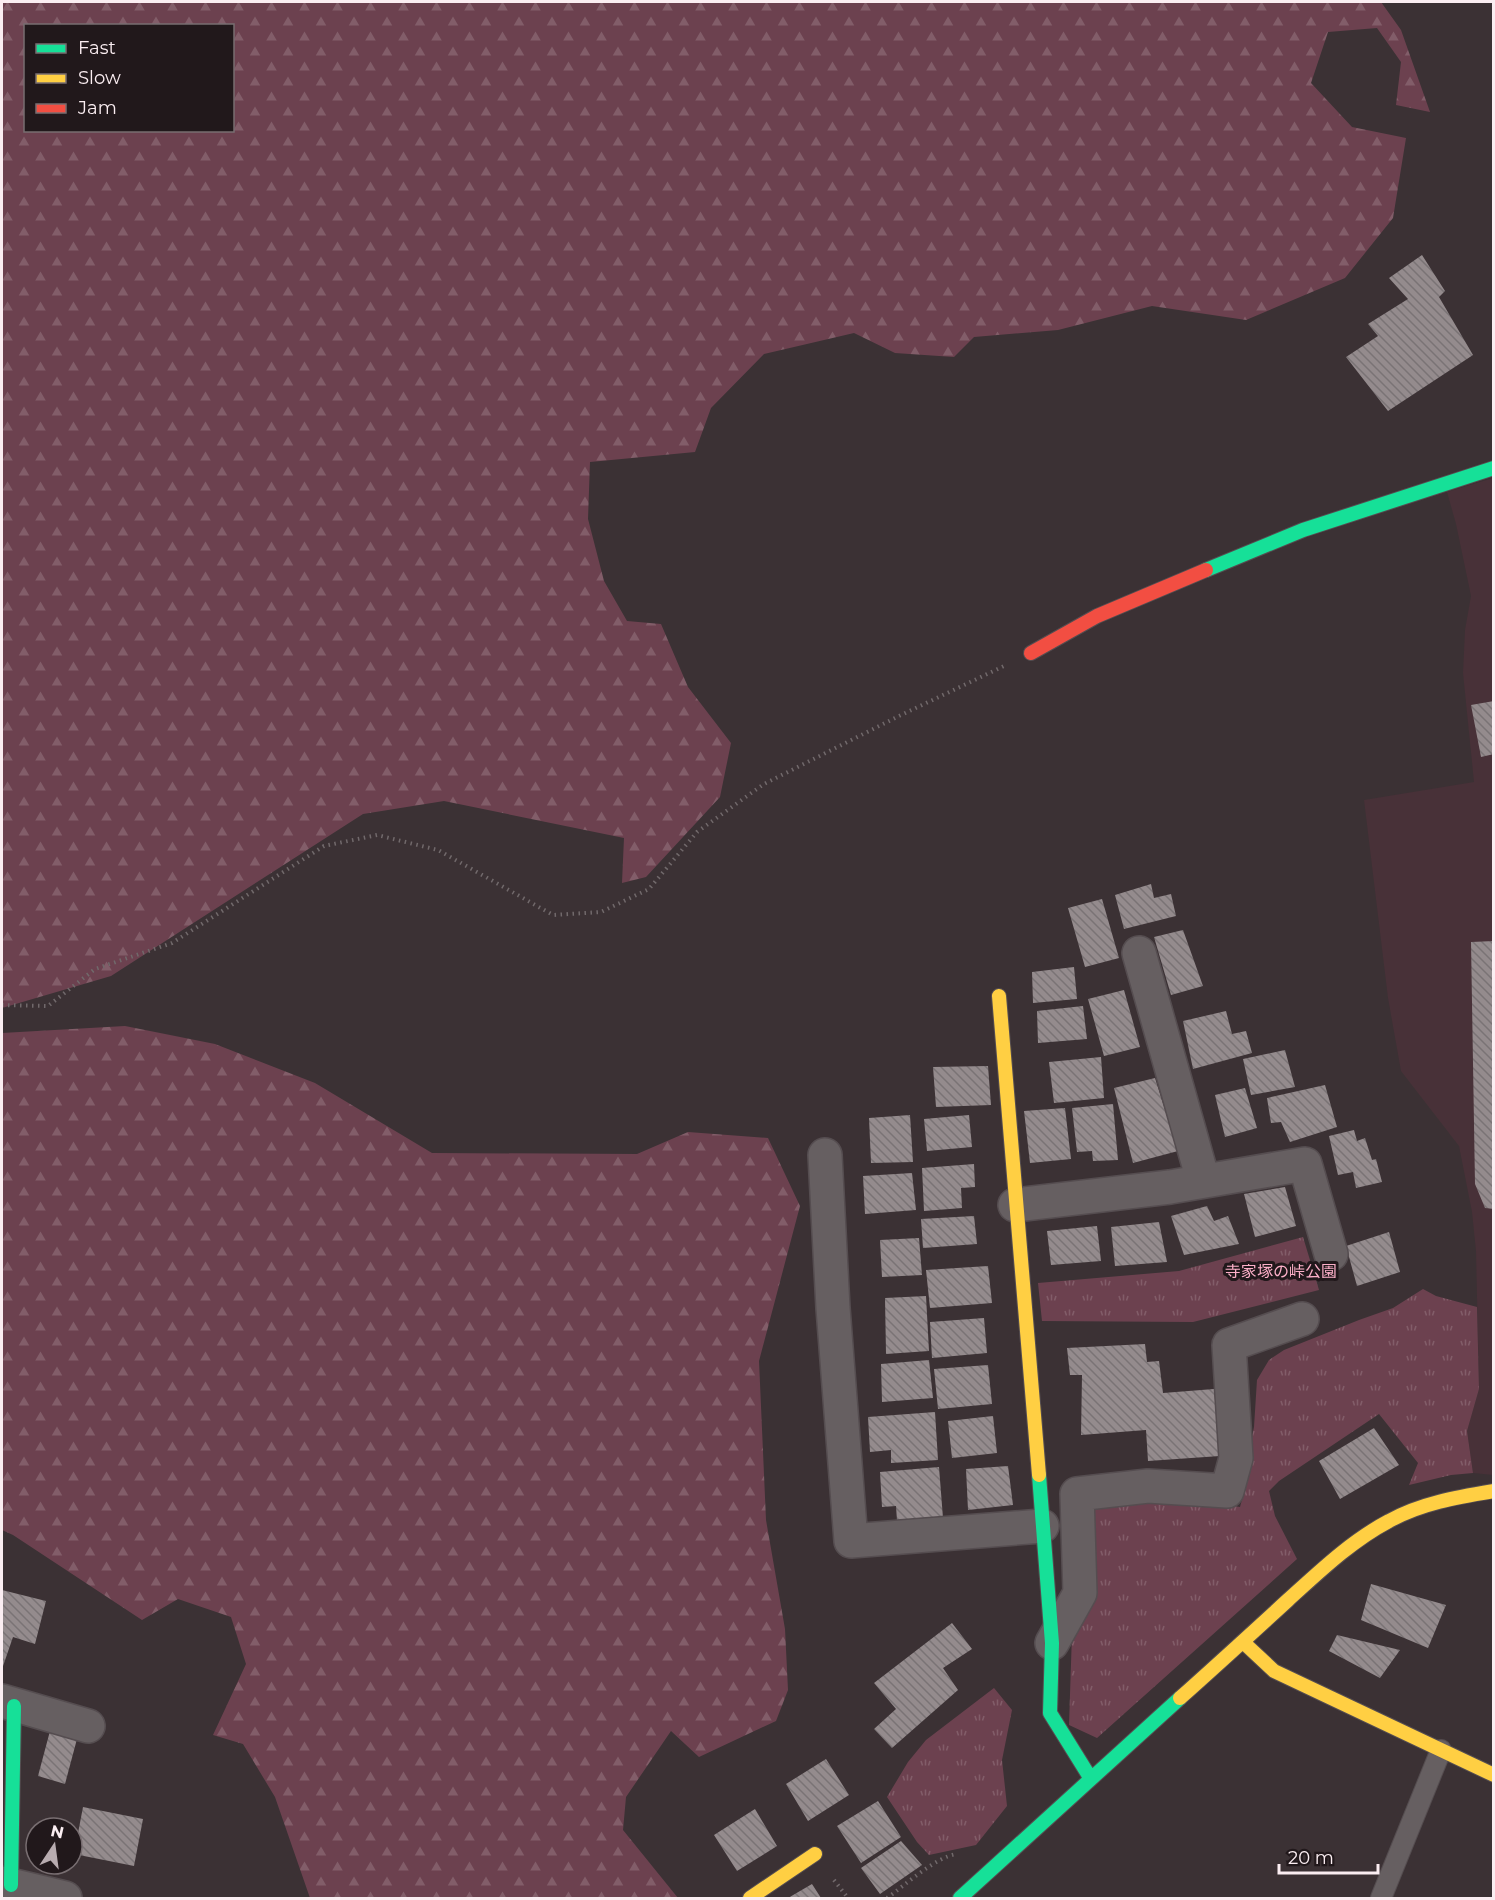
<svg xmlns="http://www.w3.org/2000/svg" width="1495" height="1900" viewBox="0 0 1495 1900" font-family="Montserrat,'Noto Sans JP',sans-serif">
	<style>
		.built { fill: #483138 }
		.grass { fill: url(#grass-tufts) }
		.forest { fill: url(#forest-firs); fill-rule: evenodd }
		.building { fill: url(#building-back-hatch) }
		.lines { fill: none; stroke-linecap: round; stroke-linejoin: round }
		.lane-casing { stroke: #554d50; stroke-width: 22 }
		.street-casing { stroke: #554d50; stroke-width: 36 }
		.fast-casing { stroke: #554d50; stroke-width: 16 }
		.slow-casing { stroke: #554d50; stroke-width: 16 }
		.jam-casing { stroke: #554d50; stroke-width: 16 }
		.path { stroke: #71696b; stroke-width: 4; stroke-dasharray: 1.5 4.5; stroke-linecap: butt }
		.lane { stroke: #665f61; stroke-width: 20 }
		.street { stroke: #665f61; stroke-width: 33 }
		.fast { stroke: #16e098; stroke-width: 14 }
		.slow { stroke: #ffcf43; stroke-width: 14 }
		.jam { stroke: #f24e42; stroke-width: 14 }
		.labels { text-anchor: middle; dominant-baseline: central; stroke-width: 6; stroke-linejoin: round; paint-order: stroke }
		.park-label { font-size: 16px; fill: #fcafc8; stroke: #21181b }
	</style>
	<defs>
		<pattern id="grass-tufts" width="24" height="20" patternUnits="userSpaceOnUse" patternTransform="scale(1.5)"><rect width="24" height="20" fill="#6c414f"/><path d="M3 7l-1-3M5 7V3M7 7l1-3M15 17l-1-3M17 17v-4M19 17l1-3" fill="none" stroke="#825d69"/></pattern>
		<pattern id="forest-firs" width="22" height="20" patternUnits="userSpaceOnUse" patternTransform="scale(1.5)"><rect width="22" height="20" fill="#6c414f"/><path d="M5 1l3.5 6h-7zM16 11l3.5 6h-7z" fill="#825d69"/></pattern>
		<pattern id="building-back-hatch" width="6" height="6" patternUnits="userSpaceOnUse" patternTransform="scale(1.5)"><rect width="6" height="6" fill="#948b8d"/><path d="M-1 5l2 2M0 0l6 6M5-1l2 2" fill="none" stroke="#7a7375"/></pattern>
	</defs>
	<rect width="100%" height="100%" fill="#3b3134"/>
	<path class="built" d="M1493,478V1475L1473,1473L1467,1431L1479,1389L1476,1251L1472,1212L1459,1146L1401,1071L1388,998L1364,800L1474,782L1463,673L1465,630L1471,596L1456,524L1447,492Z"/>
	<path class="grass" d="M1303,1237L1319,1290L1193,1322L1042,1321L1038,1283L1179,1271Z
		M1423,1289L1436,1296L1477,1307L1479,1389L1467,1431L1473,1473L1451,1475L1409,1485L1418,1463L1379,1414L1279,1481L1269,1491L1275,1516L1297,1559L1097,1738L1069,1725L1072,1634L1090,1501L1194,1499L1240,1507L1249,1474L1250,1447L1254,1427L1257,1380L1269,1360L1284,1350L1359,1320L1393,1308Z
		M994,1688L1012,1710L1002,1760L1007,1806L976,1845L929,1855L917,1842L887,1797L908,1762L926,1740Z"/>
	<path class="forest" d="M2,2H1381L1401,30L1430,112L1396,105L1401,62L1377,28L1328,32L1311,83L1352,127L1406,138L1393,218L1345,278L1246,320L1152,306L1058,330L974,337L954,357L895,353L854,333L764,354L711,408L695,452L590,462L588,519L604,581L627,621L661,624L688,687L731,743L720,797L646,877L622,883L624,838L444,801L363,814L111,976L2,1008ZM26,26H232V130H26Z
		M125,1026L215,1044L315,1083L432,1153L637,1154L688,1132L768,1138L800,1206L759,1361L766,1520L785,1629L788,1690L776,1721L699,1757L671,1731L626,1797L623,1830L678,1898H310L275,1797L243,1744L213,1735L246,1664L231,1617L178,1599L142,1620L13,1535L2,1530V1033Z"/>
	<path class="building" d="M1422,255L1445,291L1439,297L1473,355L1388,411L1346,357L1378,336L1368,324L1408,299L1389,278Z
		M1494,701V754L1481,757L1471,705Z
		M1151,884L1154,898L1171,894L1176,916L1124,929L1115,895Z
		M1102,899L1119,958L1085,967L1068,908Z
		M1183,930L1203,986L1171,995L1154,937Z
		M1494,941V1209L1485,1208L1475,1184L1471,942Z
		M1074,967L1077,999L1033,1003L1032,972Z
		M1124,990L1140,1047L1104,1056L1088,999Z
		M1083,1006L1087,1039L1038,1043L1037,1011Z
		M1226,1011L1232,1034L1246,1031L1252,1053L1193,1069L1183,1021Z
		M1285,1050L1295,1087L1251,1095L1243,1059Z
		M1101,1057L1104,1098L1054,1103L1049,1062Z
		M988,1066L991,1105L936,1107L933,1067Z
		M1155,1078L1178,1151L1133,1163L1114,1088Z
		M1325,1085L1337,1127L1290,1142L1281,1122L1271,1123L1267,1098Z
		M1245,1088L1257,1128L1225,1137L1215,1095Z
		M1113,1104L1118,1160L1093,1161L1092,1151L1077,1152L1072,1108Z
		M1065,1108L1071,1159L1030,1163L1024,1111Z
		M910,1115L913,1162L871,1163L869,1118Z
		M969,1115L972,1147L927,1151L924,1119Z
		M1354,1130L1357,1141L1365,1138L1372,1160L1376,1159L1382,1182L1356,1188L1353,1172L1338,1175L1329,1136Z
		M974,1164L975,1187L961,1188L962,1208L924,1211L922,1168Z
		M912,1173L916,1210L865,1214L863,1176Z
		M1285,1187L1296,1226L1255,1237L1244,1194Z
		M1207,1206L1214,1221L1228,1216L1239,1244L1184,1255L1171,1216Z
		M974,1216L977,1244L923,1248L921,1219Z
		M1159,1222L1167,1262L1115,1266L1111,1227Z
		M1097,1226L1101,1261L1051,1265L1047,1231Z
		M1389,1232L1400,1272L1357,1286L1346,1246Z
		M919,1238L922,1275L882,1277L880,1240Z
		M988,1266L992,1303L930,1308L926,1270Z
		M926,1296L929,1351L886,1354L885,1298Z
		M984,1318L987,1353L932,1358L930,1322Z
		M1145,1344L1147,1362L1159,1361L1163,1393L1214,1389L1220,1456L1148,1461L1146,1430L1081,1435L1082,1375H1070L1067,1348Z
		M929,1360L933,1398L882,1402L881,1364Z
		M988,1365L992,1404L938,1409L934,1369Z
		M935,1412L938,1460L891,1463V1450L870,1452L868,1417Z
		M993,1416L997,1453L952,1458L948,1421Z
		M1374,1428L1399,1465L1340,1499L1319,1461Z
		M1008,1466L1013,1505L968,1510L966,1469Z
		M939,1467L943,1518L897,1521L896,1506L882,1507L880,1472Z
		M1371,1584L1446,1605L1428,1648L1361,1620Z
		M2,1590L46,1601L35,1644L13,1637L2,1669Z
		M952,1623L972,1649L943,1668L958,1690L892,1748L874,1729L896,1709L874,1683Z
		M1337,1635L1400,1650L1380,1678L1329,1651Z
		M50,1731L77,1739L65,1784L38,1776Z
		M826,1759L849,1795L808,1821L786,1784Z
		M878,1801L901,1837L861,1863L837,1826Z
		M83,1807L143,1819L134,1866L74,1854Z
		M755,1809L777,1846L737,1871L714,1835Z
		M901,1841L922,1865L880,1894L861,1868Z
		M812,1884L821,1898H788Z"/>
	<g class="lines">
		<defs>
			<path id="lane" d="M1381,1898L1441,1750"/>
			<path id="street" d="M1139,953L1203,1180
				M825,1155L833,1308L851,1541L1042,1526
				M1015,1205L1170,1187L1305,1164L1331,1254
				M1052,1643L1080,1593L1077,1494L1148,1486L1227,1491L1236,1458L1229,1345L1302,1319
				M2,1701L88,1726
				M2,1883L65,1898"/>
			<path id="fast" d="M1206,570L1303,530L1494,468
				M1039,1475L1052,1643L1050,1713L1091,1779
				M11,1885L14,1706
				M960,1898L1180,1698"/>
			<path id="slow" d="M999,996L1039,1475
				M1243,1642L1274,1671L1494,1775
				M1180,1698C1216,1666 1252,1633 1288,1600C1319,1572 1351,1541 1389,1521C1421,1503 1458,1497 1494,1491
				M750,1898L815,1854"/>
			<path id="jam" d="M1031,653L1097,616L1206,570"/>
		</defs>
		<use href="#lane" class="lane-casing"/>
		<use href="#street" class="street-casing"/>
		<use href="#fast" class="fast-casing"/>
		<use href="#slow" class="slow-casing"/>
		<use href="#jam" class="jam-casing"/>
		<path class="path" d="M2,1005L48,1006L95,969L172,943L324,846L377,835L438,850L553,915L601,912L649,889L697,832L764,784L899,716L1004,666
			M834,1880L848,1898
			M887,1898C904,1886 937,1856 957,1854"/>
		<use href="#lane" class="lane"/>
		<use href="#street" class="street"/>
		<use href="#fast" class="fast"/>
		<use href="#slow" class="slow"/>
		<use href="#jam" class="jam"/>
	</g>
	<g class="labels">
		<g class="park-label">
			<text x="1281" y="1271">寺家塚の峠公園</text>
		</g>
	</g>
	<rect width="1495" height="1900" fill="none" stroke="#fbeef2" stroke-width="6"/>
	<rect x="24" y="24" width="210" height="108" fill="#21181b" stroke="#786e71" stroke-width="1.5"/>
	<rect x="36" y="44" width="30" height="9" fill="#16e098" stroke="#786e71" stroke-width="1.5"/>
	<text x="78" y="54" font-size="18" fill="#fbeef2">Fast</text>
	<rect x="36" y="74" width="30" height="9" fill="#ffcf43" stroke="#786e71" stroke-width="1.5"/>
	<text x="78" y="84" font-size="18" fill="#fbeef2">Slow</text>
	<rect x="36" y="104" width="30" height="9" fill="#f24e42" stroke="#786e71" stroke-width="1.5"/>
	<text x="78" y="114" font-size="18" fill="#fbeef2">Jam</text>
	<g transform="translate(54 1846) rotate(13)"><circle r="28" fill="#21181b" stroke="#786e71" stroke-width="1.5"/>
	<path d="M0-4.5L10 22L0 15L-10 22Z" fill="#b8acb0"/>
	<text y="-9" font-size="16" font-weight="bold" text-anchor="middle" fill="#fbeef2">N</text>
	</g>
	<path d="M1279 1864v9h99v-9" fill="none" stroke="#fbeef2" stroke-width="3"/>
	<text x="1288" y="1864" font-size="18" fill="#fbeef2" stroke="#21181b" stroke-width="4.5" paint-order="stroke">20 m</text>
</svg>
